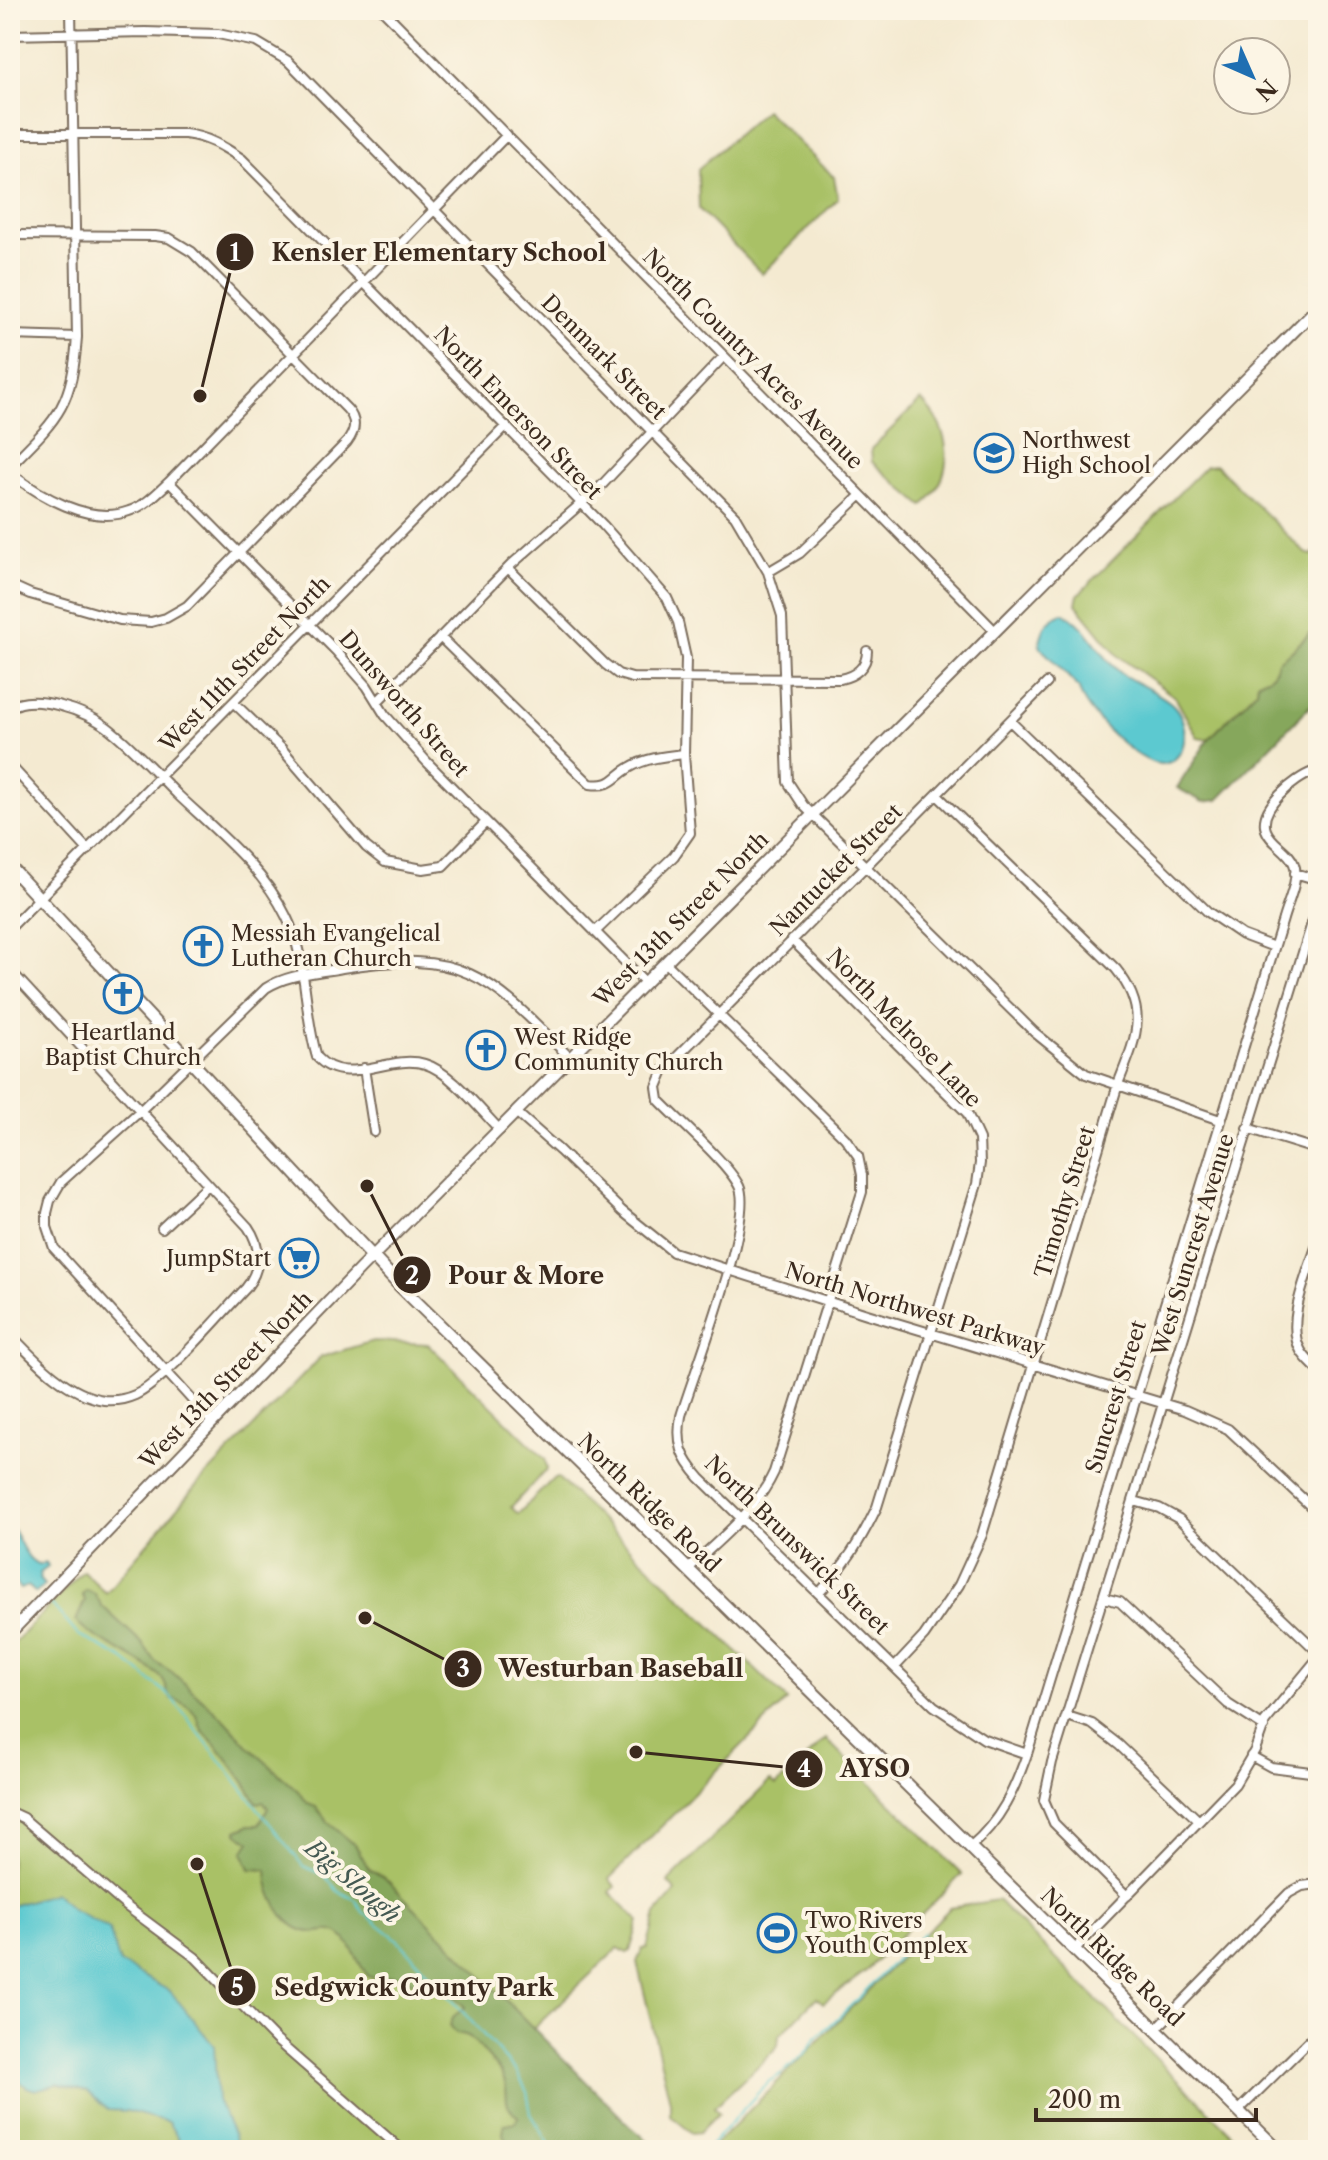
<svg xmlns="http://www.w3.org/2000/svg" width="1328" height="2160" viewBox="0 0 1328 2160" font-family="'Libre Caslon Text',serif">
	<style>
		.green { fill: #a9c166; stroke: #727642; stroke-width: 2 }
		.forest { fill: #86a75b; stroke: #60683c; stroke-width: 2 }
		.water { fill: #5cc9d0; stroke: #4c7a77; stroke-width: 2 }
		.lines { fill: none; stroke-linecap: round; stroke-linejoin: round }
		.stream { stroke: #5cc9d0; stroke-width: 2 }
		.minor-casing { stroke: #7c6d5d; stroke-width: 12 }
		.tertiary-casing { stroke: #7c6d5d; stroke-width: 14 }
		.secondary-casing { stroke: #7c6d5d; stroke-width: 15 }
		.minor { stroke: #fff; stroke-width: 8 }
		.tertiary { stroke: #fff; stroke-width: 10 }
		.secondary { stroke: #fff; stroke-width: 11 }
		.labels { text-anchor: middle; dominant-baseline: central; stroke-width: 8; stroke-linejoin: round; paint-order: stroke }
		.street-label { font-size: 22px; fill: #3b2a1e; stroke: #fcf5e5 }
		.poi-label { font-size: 22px; fill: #3b2a1e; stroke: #fcf5e5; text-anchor: start }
		.water-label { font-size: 24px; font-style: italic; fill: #455a53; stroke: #fcf5e5 }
		.leader { fill: none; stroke: #3b2a1e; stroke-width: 3 }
		.callout-dot { fill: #3b2a1e; stroke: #fcf5e5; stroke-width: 3 }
		.mark-label { font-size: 24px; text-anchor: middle; font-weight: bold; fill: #fff }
		.callout-label { font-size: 24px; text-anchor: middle; font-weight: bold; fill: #3b2a1e; stroke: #fcf5e5; stroke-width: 8; stroke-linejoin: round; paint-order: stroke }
	</style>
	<rect width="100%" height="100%" fill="#fcf5e5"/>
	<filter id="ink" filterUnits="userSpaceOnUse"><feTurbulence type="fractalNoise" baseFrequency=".0125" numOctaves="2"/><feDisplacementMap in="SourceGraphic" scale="16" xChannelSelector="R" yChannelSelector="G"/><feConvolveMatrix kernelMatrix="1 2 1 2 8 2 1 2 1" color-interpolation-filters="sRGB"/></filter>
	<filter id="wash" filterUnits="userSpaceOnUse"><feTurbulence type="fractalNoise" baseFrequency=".006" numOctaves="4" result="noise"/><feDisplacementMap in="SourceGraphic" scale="32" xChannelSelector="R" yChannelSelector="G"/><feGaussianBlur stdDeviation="1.8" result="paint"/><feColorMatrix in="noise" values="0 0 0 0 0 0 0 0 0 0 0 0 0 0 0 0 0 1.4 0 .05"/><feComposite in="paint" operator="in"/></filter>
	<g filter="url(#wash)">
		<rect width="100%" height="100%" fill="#f4ead1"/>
		<path class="green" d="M765,110L834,177L838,199L762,274L699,209L698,169Z
			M921,400C953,432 956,474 923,506L872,462L871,449Z
			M1216,465L1305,553L1312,555L1318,548V625L1291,652L1278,661C1276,674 1270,678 1258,681L1257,690L1208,740L1198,738L1175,697L1118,656L1076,604L1078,595L1206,466Z
			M373,1341L428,1344L545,1459L547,1469L511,1507L518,1514L554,1478H558L787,1700L609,1879L615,1886L610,1892L639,1921L630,1951L627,1953L618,1948L532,2030L652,2150H10V1647L83,1571L106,1593L194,1488L321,1357Z
			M826,1739L962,1874L866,1971L823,2003L817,1997L779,2036L778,2045L774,2051L714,2107L719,2113L700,2132L692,2133L670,2115V2101L637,1962L642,1949L647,1948L656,1914L676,1891L668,1882L770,1781L776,1786Z
			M997,1900L1248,2150H710L950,1908Z"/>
		<path class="forest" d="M1318,625V698L1218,800L1203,802L1177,788L1208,740L1257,690L1258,681C1270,678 1276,674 1278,661L1291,652Z
			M86,1590L95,1594L102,1606L142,1643L156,1662L172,1672L226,1721L249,1747L298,1791L308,1804L316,1807L330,1824L356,1846L369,1869L384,1877L630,2126L659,2150H552L537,2145L525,2150L511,2147L503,2135L504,2124L515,2122L519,2117C499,2101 511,2099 504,2079C502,2072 474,2039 468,2036C464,2034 460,2034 456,2033L450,2025L454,2016L465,2007L446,1988L422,1989C396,1969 396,1979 369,1977C357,1964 355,1947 341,1935C330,1927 323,1933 311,1932C284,1930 267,1893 267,1870L250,1869L243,1852L250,1841L237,1833V1830L249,1825H259L268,1808L263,1802L257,1803C242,1776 225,1754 204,1732C199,1727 200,1721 196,1715C191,1708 179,1699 171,1699C167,1693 167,1687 164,1682C156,1665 94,1642 76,1621L85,1600L82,1595Z"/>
		<path class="water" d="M1063,613C1091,626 1099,657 1122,674C1137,684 1163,694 1174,706C1191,724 1188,763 1161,764C1139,765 1081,709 1079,688L1039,646C1042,630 1046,619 1063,613Z
			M10,1526C21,1539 24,1561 41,1565L46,1563L48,1567L40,1573L39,1579L44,1585L36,1593L28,1586L20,1589L10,1576Z
			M55,1893L73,1910L109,1929L120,1963L171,1992L214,2046L217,2100L234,2136L237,2150H179V2140L168,2122L127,2111L108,2110L88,2092L58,2084L35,2090L27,2087L10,2074V1906Z"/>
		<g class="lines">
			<path class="stream" d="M47,1599L77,1634L123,1659L170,1696L303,1866L324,1875L338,1891L356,1900L363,1912L399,1941L516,2071L527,2092L531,2114L553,2150
				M706,2150L769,2081C778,2078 799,2059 807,2051C812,2046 812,2040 818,2036C855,2005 887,1966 923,1933"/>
		</g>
	</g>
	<g filter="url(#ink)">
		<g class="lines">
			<defs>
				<path id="minor" d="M383,10L995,631
					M10,35L145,32L218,34L256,42L288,61L735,516L768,572L782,616L788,782L803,805L1034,1032L1086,1074L1220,1120
					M10,134H185C208,137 223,146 242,159L603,525L667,598L678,622L686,658L684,754L690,833L674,856L595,932
					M10,235L155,236L169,238L192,252L347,409C357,420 356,430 347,442L187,606L166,618L151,622L120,620L30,594L10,585
					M10,335L77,337
					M10,466C58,418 72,407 77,337L71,10
					M10,473C39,495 90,526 129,511C145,506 157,493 169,482L507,135
					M169,482L337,652L367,686L385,715L427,762L646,983
					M508,568L605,664L618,674L632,678L840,679C855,676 867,667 867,651
					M768,572L800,553L861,495
					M440,637L590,784C613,787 612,778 629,768C645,758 666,756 684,754
					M377,702L512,564L600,487L724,356
					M234,703L281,748L366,847L385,862L423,869L443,866L486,822
					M10,708C33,692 86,711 107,727C132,746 154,771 177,794C215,830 263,868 286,916C308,959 303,1011 317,1057C346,1089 389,1053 425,1064C450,1071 481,1111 500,1130
					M1010,721L1208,912L1242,935L1274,947
					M10,765L88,850
					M1295,873L1318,880
					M10,928L506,426
					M792,940L967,1113L979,1139L980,1163L977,1184L877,1507C861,1540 845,1566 819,1593
					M666,963L845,1138L858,1156L862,1175V1192L774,1472C756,1511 719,1540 688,1569
					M10,970L248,1227C262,1247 261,1269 246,1288C221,1314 164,1382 135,1395C126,1399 114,1401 104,1400C67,1395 34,1359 10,1334
					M364,1068L374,1132
					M517,1113L560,1151L622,1211L673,1252L867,1314L1185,1410L1228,1429L1318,1513
					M1247,1128L1318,1150
					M162,1228L208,1185
					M1318,1241C1309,1271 1284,1322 1301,1351C1305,1358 1312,1364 1318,1370
					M213,1423L54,1248L47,1227V1213L50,1201L61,1182L140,1111L266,988C288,974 316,973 342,968C465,948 489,976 571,1059
					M1134,1501L1159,1508L1179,1519L1318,1652
					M1104,1598L1120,1602L1228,1704L1264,1727
					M895,1667L924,1636L959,1585L982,1535L1118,1084C1136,1038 1150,1011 1116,969L937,795
					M1067,1716L1092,1724L1119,1745L1199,1821
					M1027,1754L984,1739L934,1706L700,1478C682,1458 676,1443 681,1416C693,1375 755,1218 739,1186C727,1162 680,1122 659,1100L657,1087L664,1070L1047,683
					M1251,1756L1271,1767L1318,1773
					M10,1812L23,1818L126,1906L196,1958L276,2040L402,2150
					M971,1846C1001,1820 1014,1791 1027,1754L1283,919C1287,904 1300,878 1294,864C1289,850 1271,844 1266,830C1258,808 1295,778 1313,772
					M1127,1896L1054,1823L1044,1800L1052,1762L1318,904
					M1075,1949L1235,1784L1255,1750L1265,1722L1318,1658
					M1157,2028L1289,1893L1302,1886L1318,1884
					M1238,2111L1318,2032"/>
				<path id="tertiary" d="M10,1633L361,1268L1318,307"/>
				<path id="secondary" d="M10,867L400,1286L1278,2150"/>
			</defs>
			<use href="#minor" class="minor-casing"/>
			<use href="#tertiary" class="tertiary-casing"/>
			<use href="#secondary" class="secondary-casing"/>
			<use href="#minor" class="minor"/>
			<use href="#tertiary" class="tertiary"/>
			<use href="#secondary" class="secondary"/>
		</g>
	</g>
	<defs>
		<symbol id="school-ring" viewBox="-11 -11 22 22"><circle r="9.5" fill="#fcf5e5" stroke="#1f6fb2" stroke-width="1.5"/><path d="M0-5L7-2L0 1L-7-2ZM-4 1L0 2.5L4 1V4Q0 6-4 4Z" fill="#1f6fb2"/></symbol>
		<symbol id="church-ring" viewBox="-11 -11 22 22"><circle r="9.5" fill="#fcf5e5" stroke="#1f6fb2" stroke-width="1.5"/><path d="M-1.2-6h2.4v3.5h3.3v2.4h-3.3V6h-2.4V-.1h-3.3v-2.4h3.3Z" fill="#1f6fb2"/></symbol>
		<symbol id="supermarket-ring" viewBox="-11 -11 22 22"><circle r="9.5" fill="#fcf5e5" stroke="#1f6fb2" stroke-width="1.5"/><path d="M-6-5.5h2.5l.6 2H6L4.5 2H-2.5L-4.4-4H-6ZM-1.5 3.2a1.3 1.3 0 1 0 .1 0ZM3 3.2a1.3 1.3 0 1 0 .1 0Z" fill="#1f6fb2"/></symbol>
		<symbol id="stadium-ring" viewBox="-11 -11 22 22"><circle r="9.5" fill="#fcf5e5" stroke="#1f6fb2" stroke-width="1.5"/><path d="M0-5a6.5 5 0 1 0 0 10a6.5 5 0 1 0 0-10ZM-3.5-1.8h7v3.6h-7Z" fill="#1f6fb2"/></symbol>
	</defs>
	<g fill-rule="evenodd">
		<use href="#school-ring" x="972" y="431" width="44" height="44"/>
		<use href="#church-ring" x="181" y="924" width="44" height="44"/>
		<use href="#church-ring" x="101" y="972" width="44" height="44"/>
		<use href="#church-ring" x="464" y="1028" width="44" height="44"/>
		<use href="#supermarket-ring" x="277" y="1236" width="44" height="44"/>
		<use href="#stadium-ring" x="755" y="1911" width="44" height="44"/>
	</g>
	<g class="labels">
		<g class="street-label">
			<text transform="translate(604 357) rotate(45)">Denmark Street</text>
			<text transform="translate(753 359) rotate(45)">North Country Acres Avenue</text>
			<text transform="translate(518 413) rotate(46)">North Emerson Street</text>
			<text transform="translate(245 664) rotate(-46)">West 11th Street North</text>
			<text transform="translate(404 704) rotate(49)">Dunsworth Street</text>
			<text transform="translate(836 870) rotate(-45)">Nantucket Street</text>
			<text transform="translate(681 919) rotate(-45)">West 13th Street North</text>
			<text transform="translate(904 1028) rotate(46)">North Melrose Lane</text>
			<text transform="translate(1065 1202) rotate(-73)">Timothy Street</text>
			<text transform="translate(1193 1245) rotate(-73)">West Suncrest Avenue</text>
			<text transform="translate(915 1309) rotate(17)">North Northwest Parkway</text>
			<text transform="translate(226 1380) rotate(-46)">West 13th Street North</text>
			<text transform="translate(1116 1397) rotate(-73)">Suncrest Street</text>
			<text transform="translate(649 1503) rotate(44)">North Ridge Road</text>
			<text transform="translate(797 1545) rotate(44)">North Brunswick Street</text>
			<text transform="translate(1112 1957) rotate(44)">North Ridge Road</text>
		</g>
		<g class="poi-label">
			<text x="1022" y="440">Northwest<tspan x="1022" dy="25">High School</tspan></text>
			<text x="231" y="933">Messiah Evangelical<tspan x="231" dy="25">Lutheran Church</tspan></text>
			<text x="123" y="1032" text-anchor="middle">Heartland<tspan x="123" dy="25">Baptist Church</tspan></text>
			<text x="514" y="1037">West Ridge<tspan x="514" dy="25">Community Church</tspan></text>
			<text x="271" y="1258" text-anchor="end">JumpStart</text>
			<text x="805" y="1920">Two Rivers<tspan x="805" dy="25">Youth Complex</tspan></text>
		</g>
		<g class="water-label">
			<text transform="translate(353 1881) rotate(40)">Big Slough</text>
		</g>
	</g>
	<path class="leader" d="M200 396L235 252M367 1186L412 1275M365 1618L463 1669M636 1752L804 1769M197 1864L237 1987"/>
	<g class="callout-dot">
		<circle cx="200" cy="396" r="8"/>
		<circle cx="367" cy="1186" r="8"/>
		<circle cx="365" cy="1618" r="8"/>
		<circle cx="636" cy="1752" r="8"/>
		<circle cx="197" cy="1864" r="8"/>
		<circle cx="235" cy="252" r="20"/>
		<circle cx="412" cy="1275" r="20"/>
		<circle cx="463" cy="1669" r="20"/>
		<circle cx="804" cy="1769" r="20"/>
		<circle cx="237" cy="1987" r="20"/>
	</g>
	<g class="mark-label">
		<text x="235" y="261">1</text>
		<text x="412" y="1284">2</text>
		<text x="463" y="1677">3</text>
		<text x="804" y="1777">4</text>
		<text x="237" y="1996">5</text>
	</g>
	<g class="callout-label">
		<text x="439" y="261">Kensler Elementary School</text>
		<text x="526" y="1284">Pour &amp; More</text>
		<text x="621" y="1677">Westurban Baseball</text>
		<text x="875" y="1777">AYSO</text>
		<text x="414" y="1996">Sedgwick County Park</text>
	</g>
	<rect width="1328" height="2160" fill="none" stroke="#fcf5e5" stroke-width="40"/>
	<g transform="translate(1252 76) rotate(135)"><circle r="38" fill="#fcf5e5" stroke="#afa495" stroke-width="2"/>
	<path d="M0-6L14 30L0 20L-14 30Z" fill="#1f6fb2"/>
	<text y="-12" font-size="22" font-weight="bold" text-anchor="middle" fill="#3b2a1e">N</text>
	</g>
	<path d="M1036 2108v12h220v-12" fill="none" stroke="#3b2a1e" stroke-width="4"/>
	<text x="1048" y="2108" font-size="24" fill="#3b2a1e" stroke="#fcf5e5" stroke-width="6" paint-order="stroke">200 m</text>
</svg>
